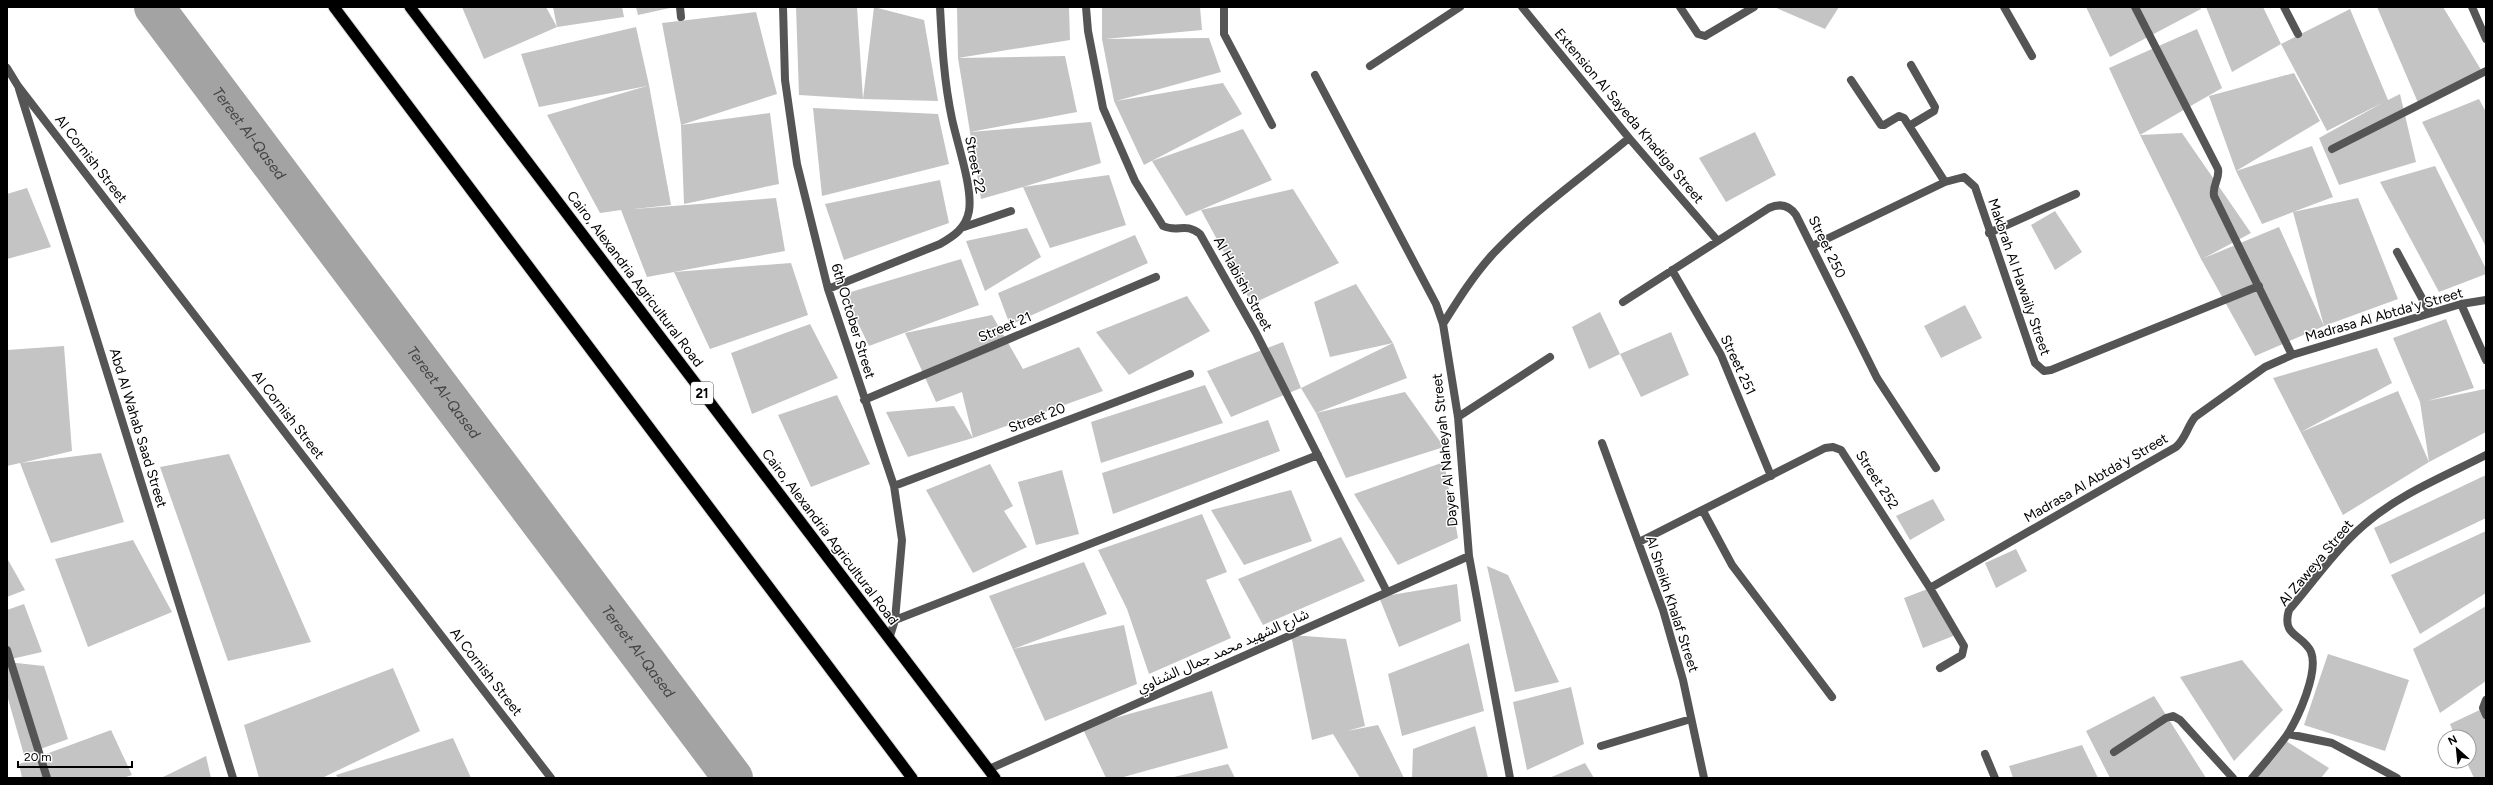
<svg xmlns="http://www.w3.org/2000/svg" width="2493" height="785" viewBox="0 0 2493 785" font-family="Figtree,'Noto Sans Arabic',sans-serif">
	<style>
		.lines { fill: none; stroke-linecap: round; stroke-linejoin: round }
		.canal { stroke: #a3a3a3; stroke-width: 40 }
		.building { fill: #c4c4c4 }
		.trunk-casing { stroke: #dbdbdb; stroke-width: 13 }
		.minor { stroke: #555; stroke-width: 8 }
		.tertiary { stroke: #555; stroke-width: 8 }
		.trunk { stroke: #000; stroke-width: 11 }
		.labels { text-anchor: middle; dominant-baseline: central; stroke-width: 3; stroke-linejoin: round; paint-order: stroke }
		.shield { fill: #fff; stroke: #4c4c4c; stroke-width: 1 }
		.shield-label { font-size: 13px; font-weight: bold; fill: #000 }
		.street-label { font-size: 14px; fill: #000; stroke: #fff }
		.water-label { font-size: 15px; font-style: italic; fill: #444; stroke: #fff }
	</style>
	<rect width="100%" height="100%" fill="#fff"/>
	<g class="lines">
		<path class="canal" id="s1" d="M154,7L733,778"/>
	</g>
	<path class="building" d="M462,7H546L557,27L553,7H622L624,17L557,27L484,59Z
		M636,7H670V8L638,15Z
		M796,7H857L863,99L799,95Z
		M874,7L924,20L938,101L863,99Z
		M957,7H1069L1070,40L958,58Z
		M1102,7H1200L1202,30L1105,39L1209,38L1221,72L1116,101L1223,83L1242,114L1144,165L1114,101L1102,39Z
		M1774,7H1839L1825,29Z
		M2086,7H2200L2201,9L2110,57Z
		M2206,7H2263L2281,44L2350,9L2388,100L2400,94L2416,162L2339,185L2319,138L2384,102L2327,131L2281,44L2232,72Z
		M2377,7H2443L2483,73L2419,105Z
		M756,12L777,94L681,125L662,23Z
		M636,27L649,85L671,205L634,209L776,198L785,251L674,272L791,263L808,315L710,349L674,272L647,277L621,210L600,213L547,115L647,86L539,107L521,54Z
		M2197,29L2222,88L2140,135L2109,68Z
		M1065,56L1077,112L970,132L1091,122L1101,163L1023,187L1109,175L1126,225L1050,248L1023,187L981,199L970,132L958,58Z
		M2294,73L2320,121L2236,171L2312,146L2333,197L2293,212L2358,198L2398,299L2324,326L2293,212L2262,224L2236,171L2209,96Z
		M2479,99L2486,112V247L2422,122Z
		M813,108L938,114L949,164L822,196Z
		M770,113L779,184L684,204L681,125Z
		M1243,129L1272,180L1186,216L1152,161Z
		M1755,132L1776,175L1726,202L1699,158Z
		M2182,133L2251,233L2204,258L2279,227L2324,326L2255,356L2201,259L2140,135Z
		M2435,166L2486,269V274L2439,292L2380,182Z
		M940,180L949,223L844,260L825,204Z
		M27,188L51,247L7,259V194Z
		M1293,189L1339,263L1252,304L1201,210Z
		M2055,211L2082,252L2055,270L2031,225Z
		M1027,228L1041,257L985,291L966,241Z
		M1135,235L1148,263L1010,325L998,293Z
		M961,259L979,305L869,346L844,294Z
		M1356,284L1393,343L1330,357L1314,302Z
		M1187,296L1210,331L1129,375L1096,332Z
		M1965,305L1982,338L1941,358L1924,326Z
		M1600,312L1620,354L1671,332L1689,375L1641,397L1620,354L1589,369L1572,327Z
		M992,315L1023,369L1079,347L1103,391L973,438L908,457L886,412L954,406L973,438L962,392L936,402L905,333Z
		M2446,319L2474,388L2427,401L2485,389L2486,432L2429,462L2420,402L2393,338Z
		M810,324L838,378L752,414L731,353Z
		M1283,342L1301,388L1393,343L1407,378L1316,413L1405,392L1444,447L1346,478L1316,413L1301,388L1231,417L1207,371Z
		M64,346L72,451L21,463L101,453L124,522L51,543L20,463L7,466V350Z
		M2377,348L2392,383L2301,432L2398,391L2429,462L2343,515L2273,378Z
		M1205,385L1223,423L1101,463L1091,422Z
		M837,395L870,464L811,487L778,415Z
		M1268,420L1280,451L1113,514L1102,473Z
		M229,454L311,642L228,661L160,467Z
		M1444,462L1458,538L1398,565L1354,494Z
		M990,464L1013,506L1004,511L1027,547L973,573L926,490Z
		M1062,470L1079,534L1036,545L1018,482Z
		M2486,475V518L2390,564L2374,528Z
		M1291,490L1312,541L1244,565L1211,510Z
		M1933,499L1945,520L1910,540L1896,516Z
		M1202,514L1227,572L1206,580L1231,638L1149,674L1127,609L1098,550Z
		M2486,531V593L2420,634L2391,575Z
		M1341,537L1365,581L1263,625L1238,579Z
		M133,540L172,612L88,647L55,559Z
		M2016,549L2027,571L1996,588L1985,563Z
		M7,558L25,590L7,597Z
		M1084,562L1107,614L1013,649L1124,625L1137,684L1045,721L989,596Z
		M1487,566L1508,575L1559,682L1515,692Z
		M1457,584L1461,621L1399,647L1379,597Z
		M1930,588L1958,634L1923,648L1904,598Z
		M24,604L42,652L7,660V610Z
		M2486,606V681L2440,713L2413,649Z
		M1291,635L1346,639L1365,726L1347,731L1378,725L1404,778H1360L1333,734L1312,740Z
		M1469,643L1484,711L1402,736L1388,674Z
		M2328,654L2409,680L2385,751L2304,725Z
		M2242,660L2283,710L2234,761L2180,677Z
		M7,662L44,666L68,739L24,755L7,695Z
		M393,668L420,731L322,778H259L244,725Z
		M1571,687L1584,744L1527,770L1513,702Z
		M1212,691L1228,748L1120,778H1106L1082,727Z
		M2154,696L2206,778H2110L2086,731Z
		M2486,707V778H2474L2466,761H2469V737H2455L2450,724Z
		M1475,726L1488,778H1412L1413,749Z
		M111,730L132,775L123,778H22L19,764Z
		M453,738L471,778H338L336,775Z
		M2286,741L2329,768L2321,778H2256Z
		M2082,745L2098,778H2013L2009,766Z
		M206,756L211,778H161Z
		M1585,763L1594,778H1549Z
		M1228,764L1235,778H1175L1174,777Z"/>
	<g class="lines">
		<defs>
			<path id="trunk" d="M334,7L912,778
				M410,7L995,778"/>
		</defs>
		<use href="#trunk" class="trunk-casing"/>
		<path class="minor" d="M680,7L681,17
			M783,7L785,80L797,164L828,289L894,486L902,540L895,620L889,639
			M1086,7L1088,31L1103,108L1135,181L1163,226C1178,233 1185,222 1200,234L1256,333L1387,592
			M1224,7V34L1272,125
			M1522,7L1629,138L1717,240
			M1680,7L1698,34L1705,36L1754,7
			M2004,7L2032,56
			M2135,7L2218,169C2220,179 2212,185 2214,196L2292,355
			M2284,7L2298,34
			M2472,7L2486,39
			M1370,66L1460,7
			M1315,75L1436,304L1443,324L1458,417L1469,556L1510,778
			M1851,80L1881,125H1884L1899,116L1904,118L1945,182
			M19,89L233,778
			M1909,126L1934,111L1935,107L1911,65
			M2332,149L2486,71
			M964,227L1011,211
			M1989,233L2076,194
			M1812,246L1945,182L1964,177L1975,187L2035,363L2044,371L2051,370L2259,286
			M2397,252L2430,313
			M1672,270L1721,355L1771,476
			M828,289L940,244C954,236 966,228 969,211C973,188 957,143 952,119C944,82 942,44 940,7
			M1623,302L1769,208C1780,203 1789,205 1796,215L1877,378L1936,468
			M2461,304L2486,360
			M1443,324C1458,300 1473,276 1492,255C1533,211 1584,176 1629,138
			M864,400L1156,277
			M1458,417L1550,357
			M1602,443L1663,610L1683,680L1704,778
			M894,486L1190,374
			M1703,511L1732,565L1832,697
			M1639,542L1825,448L1833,447L1841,450L1930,588L1964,646L1962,655L1940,668
			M1930,588L2176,447C2186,438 2187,427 2195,417L2265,367L2292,355L2461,304L2486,300
			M895,620L1318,455
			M7,650L47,778
			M2486,700L2483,708L2486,715
			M2288,734L2332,743L2397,778
			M1601,746L1691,719
			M2114,752L2166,718L2173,716L2180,720L2233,778
			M1985,754L1995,778
			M989,769L1469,556
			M2252,778C2264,764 2276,750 2287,735C2298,718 2319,672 2311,652C2303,634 2281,637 2289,610C2313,582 2336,549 2364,525C2399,494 2445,476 2486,455"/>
		<path class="tertiary" d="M7,68L18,86L551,778"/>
		<use href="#trunk" class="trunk"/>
	</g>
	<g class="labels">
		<rect class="shield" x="691" y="382" width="22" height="22" rx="3"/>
		<g class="shield-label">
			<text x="702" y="393">21</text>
		</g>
		<g class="street-label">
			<text transform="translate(1629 116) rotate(50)">Extension Al Sayeda Khadiga Street</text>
			<text transform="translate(91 159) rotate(52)">Al Cornish Street</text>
			<text transform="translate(975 165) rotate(79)">Street 22</text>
			<text transform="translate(1827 247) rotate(64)">Street 250</text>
			<text transform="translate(2019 277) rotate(71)">Makbrah Al Hawaily Street</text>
			<text transform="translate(635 279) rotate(53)">Cairo, Alexandria Agricultural Road</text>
			<text transform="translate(1243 284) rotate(61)">Al Habishi Street</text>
			<text transform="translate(2384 315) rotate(-16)">Madrasa Al Abtda'y Street</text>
			<text transform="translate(853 321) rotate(73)">6th October Street</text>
			<text transform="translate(1005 327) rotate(-23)">Street 21</text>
			<text transform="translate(1738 365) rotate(65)">Street 251</text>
			<text transform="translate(288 415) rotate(52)">Al Cornish Street</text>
			<text transform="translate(1037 418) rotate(-21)">Street 20</text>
			<text transform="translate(138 428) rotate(73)">Abd Al Wahab Saad Street</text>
			<text transform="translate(1445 450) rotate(-96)">Dayer Al Naheyah Street</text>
			<text transform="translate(2096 478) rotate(-30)">Madrasa Al Abtda'y Street</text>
			<text transform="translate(1877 480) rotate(57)">Street 252</text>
			<text transform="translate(830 537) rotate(53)">Cairo, Alexandria Agricultural Road</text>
			<text transform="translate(2316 563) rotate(-50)">Al Zaweya Street</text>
			<text transform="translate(1672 604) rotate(72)">Al Sheikh Khalaf Street</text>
			<text transform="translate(1223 651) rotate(-24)">شارع الشهيد محمد جمال الشناوي</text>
			<text transform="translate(486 672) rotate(52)">Al Cornish Street</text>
		</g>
		<g class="water-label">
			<text stroke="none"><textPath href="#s1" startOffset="158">Tereet Al-Qased</textPath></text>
			<text stroke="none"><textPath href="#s1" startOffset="482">Tereet Al-Qased</textPath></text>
			<text stroke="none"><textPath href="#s1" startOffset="806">Tereet Al-Qased</textPath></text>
		</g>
	</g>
	<rect width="2493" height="785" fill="none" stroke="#000000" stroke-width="16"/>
	<g transform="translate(2457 749) rotate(333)"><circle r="19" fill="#ffffff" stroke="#999999"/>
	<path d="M0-3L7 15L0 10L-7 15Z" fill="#000000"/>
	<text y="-6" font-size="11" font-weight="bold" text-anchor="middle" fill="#000000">N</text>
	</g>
	<path d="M18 761v6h114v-6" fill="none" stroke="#000000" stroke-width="2"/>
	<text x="24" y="761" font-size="12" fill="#000000" stroke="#ffffff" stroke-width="3" paint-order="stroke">20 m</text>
</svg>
